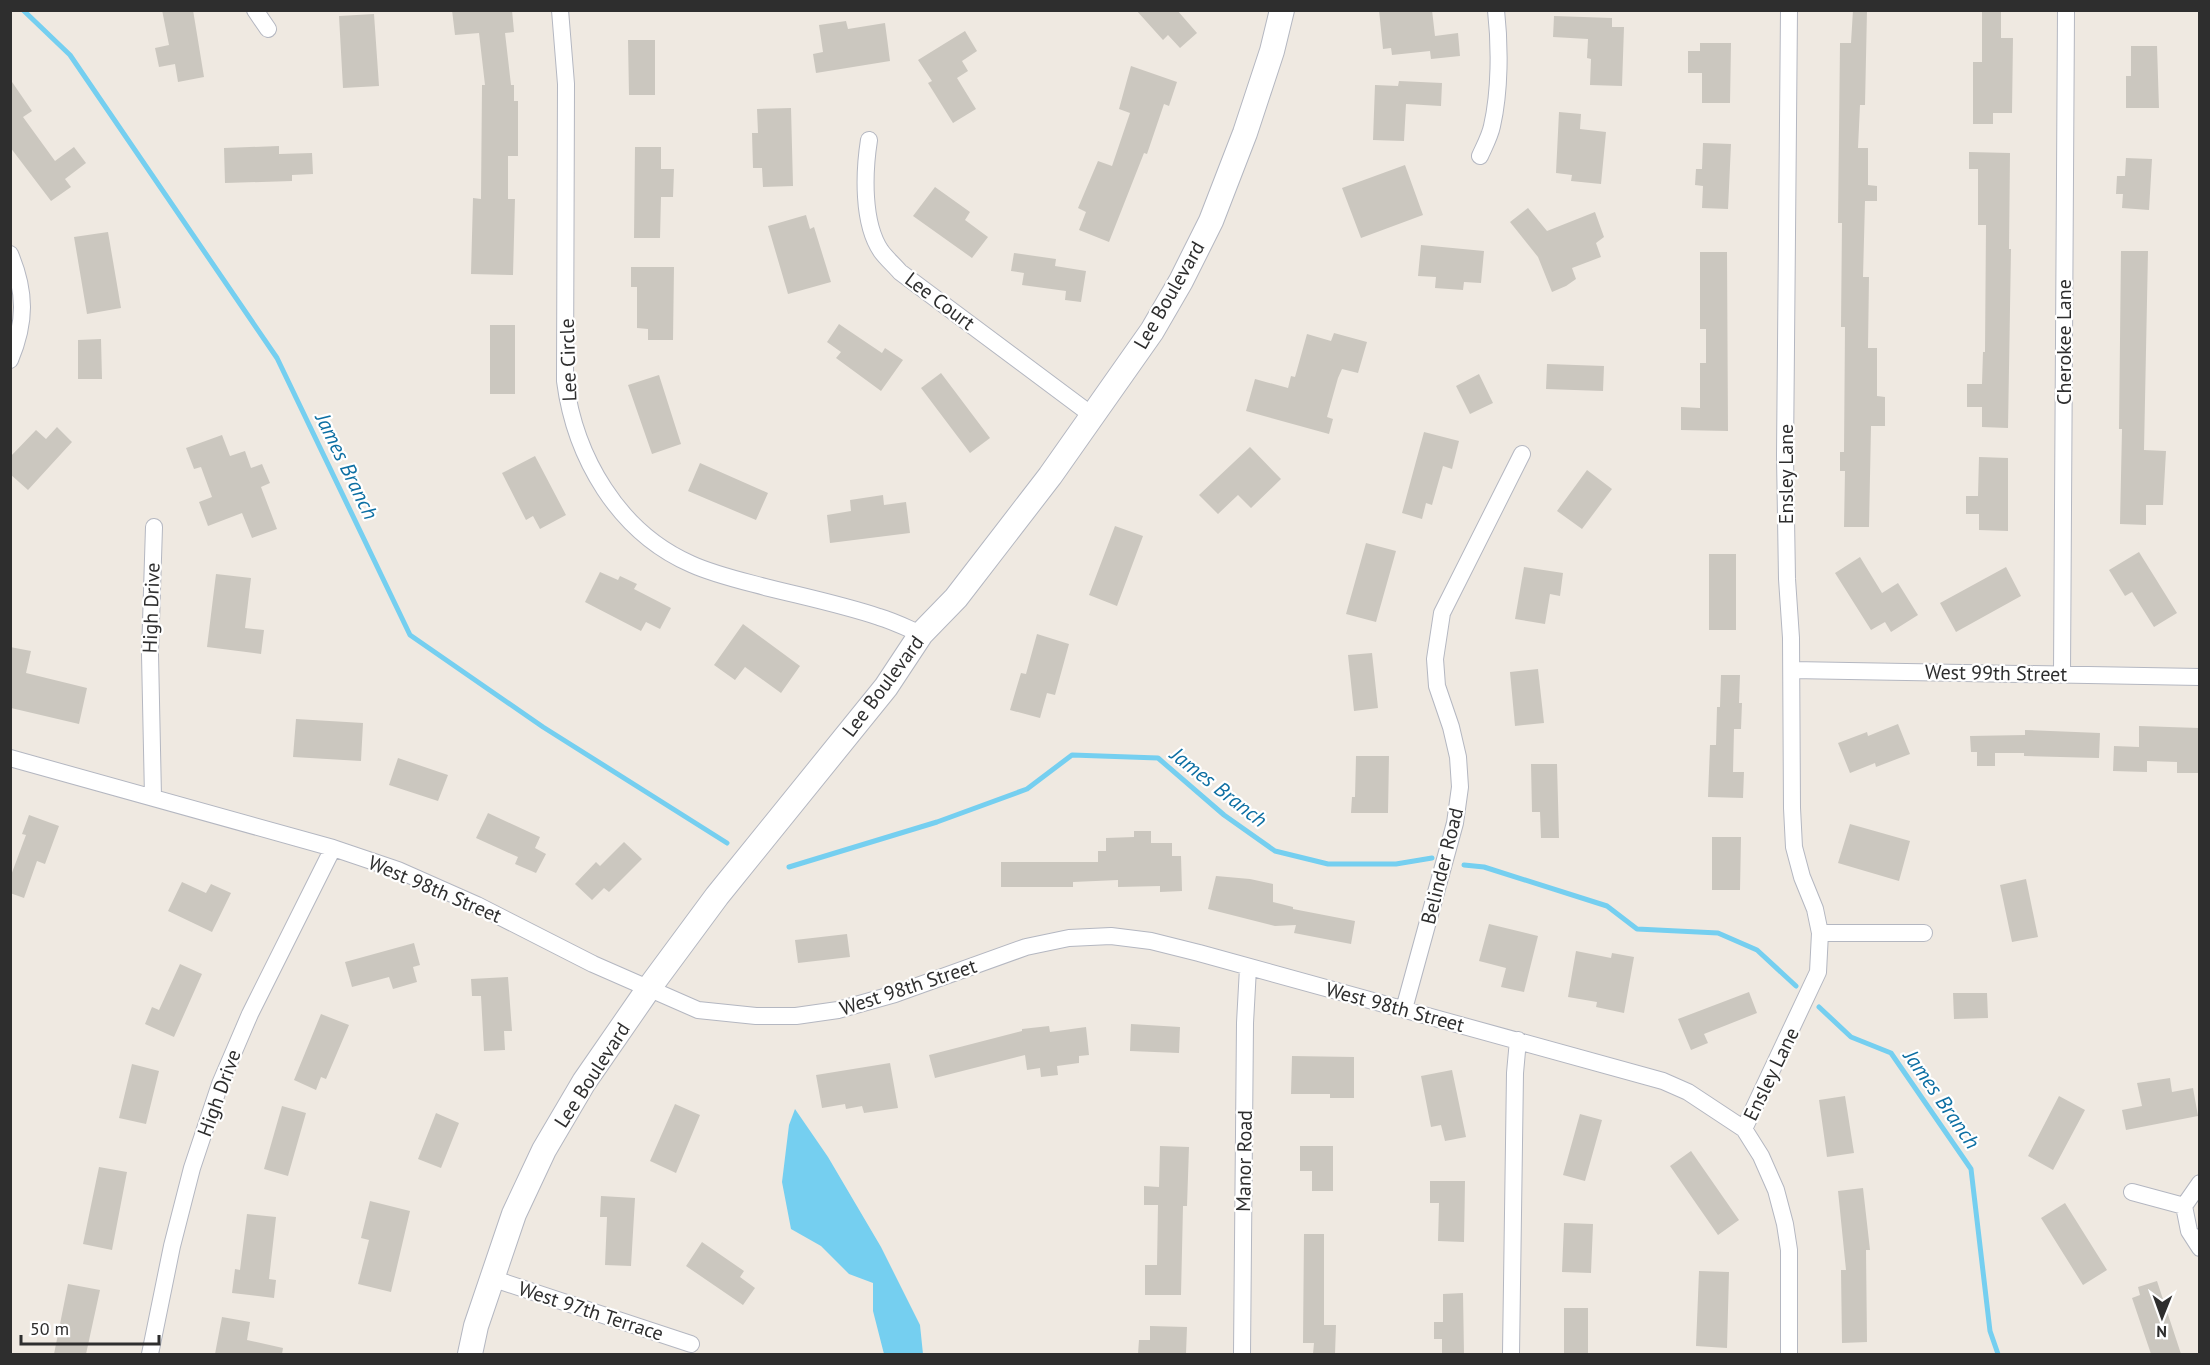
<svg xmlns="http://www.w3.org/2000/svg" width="2210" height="1365" viewBox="0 0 2210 1365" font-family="'PT Sans',sans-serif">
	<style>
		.water { fill: #75cff0 }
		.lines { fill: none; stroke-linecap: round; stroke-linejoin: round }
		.stream { stroke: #75cff0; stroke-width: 5 }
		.building { fill: #cbc7bf }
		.street-casing { stroke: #b4b7c1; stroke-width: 18 }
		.secondary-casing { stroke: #b4b7c1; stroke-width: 26 }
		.street { stroke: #fff; stroke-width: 16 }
		.secondary { stroke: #fff; stroke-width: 24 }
		.labels { text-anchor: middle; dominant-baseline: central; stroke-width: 4.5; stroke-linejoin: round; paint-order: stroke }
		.street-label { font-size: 20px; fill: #2e2e2e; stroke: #fff }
		.water-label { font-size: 21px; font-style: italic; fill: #0d6fa3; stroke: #fff }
	</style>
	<rect width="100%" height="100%" fill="#efe9e1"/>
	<path class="water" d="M795,1109L828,1157L881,1247L920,1325L923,1354H884L873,1311V1283L849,1274L821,1246L791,1229L782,1182L789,1125Z"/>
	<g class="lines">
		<path class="stream" d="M23,10L70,55L277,358L410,635L543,727L727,843
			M1464,865L1484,867L1607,906L1637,929L1718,933L1757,950L1796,986
			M789,867L937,822L1027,789L1072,755L1158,758L1224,815L1275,851L1328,864H1396L1432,858
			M1819,1007L1851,1037L1891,1053L1971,1169L1990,1331L1998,1354"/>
	</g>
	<path class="building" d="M162,10H193L204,77L178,82L175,64L159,67L155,48L169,45Z
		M452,10H512L514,32L505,33L511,85H514V101H518V156H508V199H515L513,275L471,274L473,198L481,199L482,85H485L479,33L455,35Z
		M1136,10H1177L1197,33L1180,48L1168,35L1163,40Z
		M1379,10H1432L1435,36L1458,33L1460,56L1431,59L1430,51L1392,55L1391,48L1383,49Z
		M1853,10H1867L1865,105H1860L1858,148H1868V185L1877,186V201H1865L1863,277H1869L1868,348H1877V396L1885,397V426H1871L1869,527H1844L1845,471H1840V452H1844L1845,327H1841L1842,223H1838L1840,43H1851Z
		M1982,10H2001V38H2013L2012,113H1993V124H1973V62H1982Z
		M374,14L379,86L343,88L339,16Z
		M1554,16L1612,18V27H1624L1622,86L1590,85L1591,59L1587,58L1588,39L1553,37Z
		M846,21L848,29L885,23L890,61L816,73L813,54L823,52L819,25Z
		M965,31L977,51L962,61L968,71L957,78L976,109L953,123L928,83L932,81L918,60Z
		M628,40H655V95H629Z
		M1700,43H1731L1730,103H1702V73H1688V51H1700Z
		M2131,46H2157L2159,108H2126V76H2131Z
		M1131,66L1177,82L1169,106L1164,104L1147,154L1144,153L1109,242L1079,230L1086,212L1078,208L1098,161L1112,166L1130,113L1119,109Z
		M10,79L32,111L23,117L55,161L74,147L86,163L65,179L71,187L51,201L10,147Z
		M1399,81L1442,83L1441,106L1406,104L1404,141L1373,140L1375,85L1398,86Z
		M791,108L793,186L763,187L762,168H753L752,133H758L757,109Z
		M1559,112L1581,114L1580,129L1606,132L1601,184L1571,181L1572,175L1556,173Z
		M1703,143L1731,144L1728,209L1702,208L1703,186L1695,185L1696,169H1702Z
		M279,146V154L312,153L313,174L292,175V181L225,183L224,148Z
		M635,147H661V169H674L673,197H661L660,238H634Z
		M1969,152L2010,153L2009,249H2011L2008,428L1982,427V407H1967V384H1982L1983,352H1985L1986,225H1978V169H1969Z
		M2126,158L2152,159L2149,210L2122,208L2123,194H2116L2117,176H2125Z
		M1405,165L1423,215L1361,238L1342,188Z
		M935,187L970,212L965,220L988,237L972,258L913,216Z
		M1528,208L1547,231L1595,212L1604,237L1596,243L1601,257L1572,268L1576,279L1566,286L1552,292L1538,257L1510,222Z
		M806,215L810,229L814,227L831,282L788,294L768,226Z
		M108,232L121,308L87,314L74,237Z
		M1421,245L1484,251L1481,283L1464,282L1463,290L1435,288L1436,277L1418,276Z
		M2121,251H2148L2144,450L2166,451L2163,505H2146V525L2120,524L2122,429H2119Z
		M1700,252H1727L1728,431L1681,430V407L1700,408V363H1706V329H1700Z
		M1014,253L1056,259L1055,266L1086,271L1081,302L1065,300L1066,291L1022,285L1024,273L1011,271Z
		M631,267H674L673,340H648V329L637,328V287H631Z
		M839,324L882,353L885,348L903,360L881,391L836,358L841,352L827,342Z
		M490,325H515V394H490Z
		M1334,333L1367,342L1358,373L1342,369L1338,378L1327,417L1333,419L1329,434L1246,411L1255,379L1288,388L1291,376L1295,377L1307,334L1331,341Z
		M101,339L102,379H78V340Z
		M1547,364L1604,366L1603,391L1546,389Z
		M941,373L990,438L970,453L921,388Z
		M1479,374L1493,403L1470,414L1456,386Z
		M659,375L681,444L652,454L628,385Z
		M57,427L72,442L28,490L10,474V457L36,430L46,439Z
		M1424,432L1459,441L1452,469L1443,466L1432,505L1426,503L1422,519L1402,513Z
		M222,435L230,456L245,451L251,468L262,464L270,483L261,487L277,529L252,538L242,513L208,526L199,502L212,497L201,467L194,469L186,448Z
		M1250,447L1281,479L1251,508L1238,495L1218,514L1199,495Z
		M535,456L566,515L540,529L533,516L526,520L502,473Z
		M1979,457L2008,458V531L1979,530V514H1966V496H1978Z
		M700,463L768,493L756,520L688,491Z
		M1587,470L1612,489L1582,529L1557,511Z
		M883,495L884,505L906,502L910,533L830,543L827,515L851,511L850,500Z
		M1115,526L1143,536L1117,606L1089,595Z
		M1366,543L1396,551L1376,622L1346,614Z
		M2139,552L2177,613L2154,627L2132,592L2125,596L2109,570Z
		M1709,554H1736V630H1709Z
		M1860,557L1882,593L1898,583L1918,615L1891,632L1885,622L1871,630L1835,573Z
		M1524,567L1563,573L1560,596L1550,594L1545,624L1515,619Z
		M2006,567L2021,596L1956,632L1940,603Z
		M600,572L618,580L620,576L637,584L634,589L671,608L660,629L646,622L641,631L585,602Z
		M216,574L251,578L245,628L264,630L261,654L207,647Z
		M743,624L800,666L781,693L745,667L735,680L714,665Z
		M1037,634L1069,644L1055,695L1047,693L1040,718L1010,710L1021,673L1026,674Z
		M10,647L31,651L26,673L87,688L79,724L11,708Z
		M1372,653L1378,708L1354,711L1348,655Z
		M1538,669L1544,723L1515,726L1510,672Z
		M1721,675H1740L1739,703H1742L1741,729H1734L1733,772H1744L1743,798L1708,797L1710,745H1716L1717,707H1720Z
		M296,719L363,723L361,761L293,757Z
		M1898,724L1910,754L1876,767L1875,763L1850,773L1838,743L1867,732L1868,736Z
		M2139,726L2199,728V773H2177V762L2147,761V772L2113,771L2114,746L2139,747Z
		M2025,730L2100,733L2099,758L2024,756V753H1995V766H1977V752H1971L1970,736L2025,735Z
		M1356,756H1389L1388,813H1351L1352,797H1355Z
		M398,758L448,775L438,801L389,785Z
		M1531,764H1557L1559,838H1541L1540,812H1532Z
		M488,813L540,837L535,848L546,854L536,873L515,864L518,857L476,838Z
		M29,815L59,826L45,864L37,861L24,898L10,893V878L26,835L22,834Z
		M1850,824L1910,841L1899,881L1838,863Z
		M1134,831H1151V843H1172V856H1181L1182,891L1160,892V886L1118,887V880L1073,882V887H1001V862H1098V851H1106V838L1134,837Z
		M1712,837H1741L1740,890H1712Z
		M624,842L642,859L609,892L604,888L592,900L575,884L596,862L600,866Z
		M1216,876L1250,879L1273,884V902L1293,907V909L1355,921L1351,944L1294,933L1296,925L1275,926L1208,909Z
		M2026,879L2038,937L2012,942L2000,885Z
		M182,882L206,893L211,884L231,893L212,932L168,911Z
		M1489,924L1538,936L1524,992L1501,987L1506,968L1479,961Z
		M847,934L850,957L798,963L795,940Z
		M414,943L420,965L413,967L417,982L393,989L389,977L352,987L345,962Z
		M1576,951L1611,958L1612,953L1634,957L1624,1013L1596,1007L1597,1002L1568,997Z
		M180,964L202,974L174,1037L145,1024L152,1007L159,1010Z
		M508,977L512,1031H504L505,1050L484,1051L481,996H472L471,979Z
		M1749,992L1757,1013L1704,1034L1708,1043L1691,1050L1678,1019Z
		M1953,993H1987L1988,1018L1954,1019Z
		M321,1014L349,1025L326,1079L321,1077L316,1090L294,1080Z
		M1131,1024L1180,1027L1179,1053L1130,1051Z
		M1049,1026L1050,1032L1086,1027L1089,1055L1079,1056V1063L1057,1066L1058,1075L1041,1077L1040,1068L1027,1070L1025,1055L935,1078L929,1055L1022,1031V1029Z
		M1292,1056L1354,1057V1098H1330V1094H1291Z
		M890,1063L898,1108L864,1113L862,1106L846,1109L845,1104L822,1108L816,1075Z
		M132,1064L159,1071L146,1124L119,1118Z
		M1452,1070L1466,1137L1445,1141L1441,1125L1431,1127L1421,1076Z
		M2170,1078L2172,1092L2193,1088L2198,1116L2126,1130L2122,1110L2142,1106L2137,1083Z
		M1845,1096L1854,1153L1827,1157L1819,1100Z
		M2059,1096L2085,1110L2053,1170L2028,1156Z
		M675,1104L700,1115L676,1173L650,1161Z
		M282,1106L306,1113L288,1176L264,1169Z
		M436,1113L459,1123L441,1168L418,1159Z
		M1580,1114L1602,1120L1585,1181L1563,1175Z
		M1160,1146L1189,1147L1187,1206H1183L1181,1295H1145V1265H1157L1158,1205H1144V1186L1159,1187Z
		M1300,1146H1333V1191H1312V1171H1300Z
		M1691,1151L1739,1220L1718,1235L1670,1166Z
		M99,1167L127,1172L112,1250L83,1244Z
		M1430,1181H1465L1464,1242L1438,1241L1439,1203H1430Z
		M1863,1188L1870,1250H1866L1867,1342L1842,1343L1841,1270H1846L1838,1191Z
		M601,1196L635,1198L631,1266L605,1265L607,1217H600Z
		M370,1201L410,1211L391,1292L358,1284L369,1240L361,1238Z
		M2065,1203L2107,1270L2083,1285L2041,1218Z
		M247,1214L276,1217L269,1279L276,1280L274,1298L232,1293L235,1269L240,1270Z
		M1564,1223L1593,1224L1591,1273L1562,1272Z
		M1304,1234H1324V1325H1336L1335,1354H1313L1314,1343H1303Z
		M702,1242L744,1271L740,1277L755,1288L743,1305L686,1266Z
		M1699,1271L1729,1272L1727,1348L1696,1346Z
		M2157,1281L2181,1354H2151L2132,1298L2140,1295L2138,1287Z
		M68,1284L100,1290L86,1354H54Z
		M1463,1293L1464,1354H1442V1339H1434V1322H1443V1294Z
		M1564,1308H1588V1354H1564Z
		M222,1317L250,1322L247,1340L283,1348L282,1354H215Z
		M1150,1326L1187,1327L1186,1354H1138L1139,1340H1150Z"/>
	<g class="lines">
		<defs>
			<path id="street" d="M255,10L268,29
				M560,10L566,84L565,381C575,457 618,532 691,564C715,575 743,581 769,588C805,597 843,605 879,617C893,621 907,628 921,634
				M869,140C864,172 862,223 881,251C886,258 894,265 900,272L1093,416
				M1480,156C1484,147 1490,136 1492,126C1500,91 1500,46 1496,10
				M10,254C26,292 26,322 10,360
				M1792,670L2200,677
				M2062,674L2066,10
				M10,758L333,848L398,870L477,905L593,964L698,1010L756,1016H796L838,1010L895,994L1026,947L1069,938L1111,936L1151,941L1199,953L1663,1081L1688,1092L1744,1129L1761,1156L1776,1190L1785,1224L1789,1250V1354
				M153,797L150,654L154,527
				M1820,933H1924
				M1404,1009L1455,823L1460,787L1458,757L1451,727L1437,686L1435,659L1442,613L1522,454
				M1744,1129L1818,972L1820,933L1815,909L1802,877L1794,847L1792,808L1791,638L1787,579L1785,456L1789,10
				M2200,1183L2184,1206L2189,1231L2200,1248
				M2132,1192L2184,1206
				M491,1278L691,1344
				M150,1354L172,1246L192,1168L220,1084L250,1014L333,848
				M1242,1354L1245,1023L1248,968
				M1511,1354L1515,1073L1518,1040"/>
			<path id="secondary" d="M470,1354L476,1326L514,1214L544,1150L584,1082L649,988L717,896L886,687L921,634L956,598L1050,476L1152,331L1181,281L1211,221L1245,133L1272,51L1282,10"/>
		</defs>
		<use href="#street" class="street-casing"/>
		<use href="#secondary" class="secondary-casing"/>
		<use href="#street" class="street"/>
		<use href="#secondary" class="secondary"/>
	</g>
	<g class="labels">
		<g class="street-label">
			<text transform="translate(1169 295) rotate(-60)">Lee Boulevard</text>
			<text transform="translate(940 301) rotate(37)">Lee Court</text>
			<text transform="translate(2064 342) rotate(-90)">Cherokee Lane</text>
			<text transform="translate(568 360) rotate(-92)">Lee Circle</text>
			<text transform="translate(1786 474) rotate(-90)">Ensley Lane</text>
			<text transform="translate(151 608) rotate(-88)">High Drive</text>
			<text transform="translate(1996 673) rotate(1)">West 99th Street</text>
			<text transform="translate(883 686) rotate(-53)">Lee Boulevard</text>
			<text transform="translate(1442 866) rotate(-76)">Belinder Road</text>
			<text transform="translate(435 889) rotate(23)">West 98th Street</text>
			<text transform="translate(908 987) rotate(-18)">West 98th Street</text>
			<text transform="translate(1395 1007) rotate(15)">West 98th Street</text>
			<text transform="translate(1771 1074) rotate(-64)">Ensley Lane</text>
			<text transform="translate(592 1075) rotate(-57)">Lee Boulevard</text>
			<text transform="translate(219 1093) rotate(-70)">High Drive</text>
			<text transform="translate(1244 1161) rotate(-89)">Manor Road</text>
			<text transform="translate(591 1311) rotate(18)">West 97th Terrace</text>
		</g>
		<g class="water-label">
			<text transform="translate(347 466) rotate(64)">James Branch</text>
			<text transform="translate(1219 787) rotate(38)">James Branch</text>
			<text transform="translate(1942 1099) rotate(55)">James Branch</text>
		</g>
	</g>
	<rect width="2210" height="1365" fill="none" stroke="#2e2e2e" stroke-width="24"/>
	<g transform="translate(2162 1317) rotate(181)" stroke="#ffffff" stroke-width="4.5" paint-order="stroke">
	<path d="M0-4.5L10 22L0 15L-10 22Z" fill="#2e2e2e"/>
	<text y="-9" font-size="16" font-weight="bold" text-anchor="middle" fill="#2e2e2e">N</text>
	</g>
	<path d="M21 1335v9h138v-9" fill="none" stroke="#2e2e2e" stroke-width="3"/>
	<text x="30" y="1335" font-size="18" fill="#2e2e2e" stroke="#ffffff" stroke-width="4.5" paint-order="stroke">50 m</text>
</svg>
